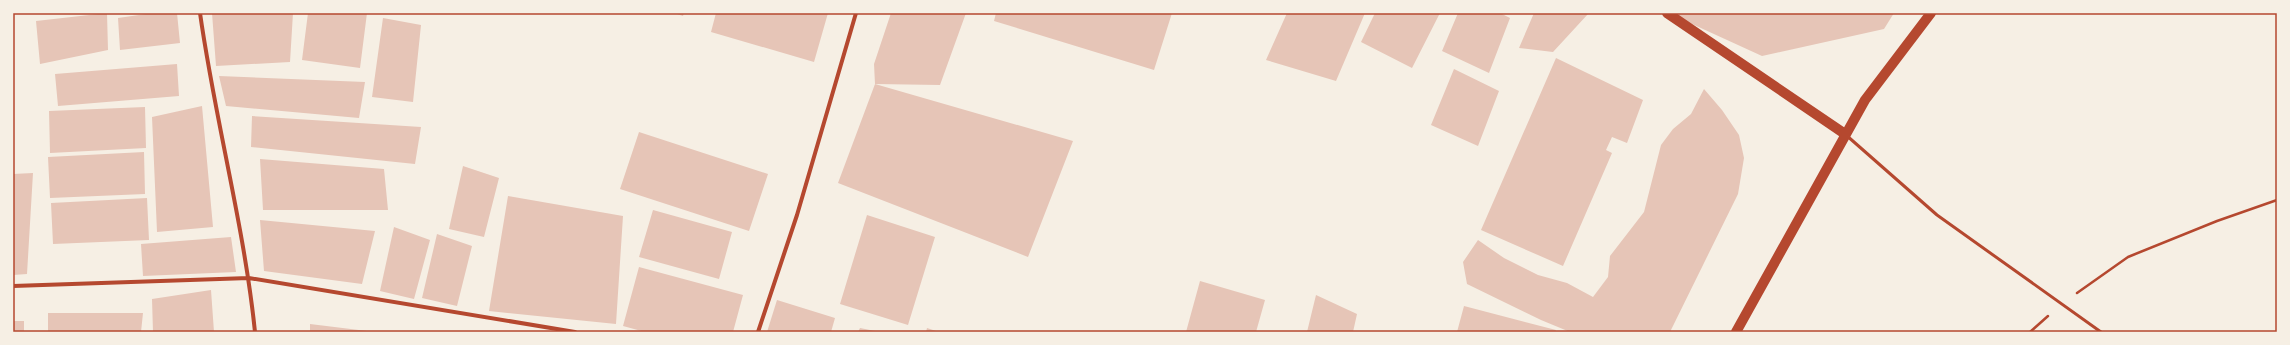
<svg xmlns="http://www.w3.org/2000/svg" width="2290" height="345" viewBox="0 0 2290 345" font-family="'IBM Plex Sans',sans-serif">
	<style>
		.building { fill: #e6c5b7 }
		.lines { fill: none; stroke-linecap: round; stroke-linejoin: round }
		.path { stroke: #b5482f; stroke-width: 2.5 }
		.service { stroke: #b5482f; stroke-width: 3 }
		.minor { stroke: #b5482f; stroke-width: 4 }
		.primary { stroke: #b5482f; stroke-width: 10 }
		.neatline { fill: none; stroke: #b5482f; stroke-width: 1.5 }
	</style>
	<rect width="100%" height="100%" fill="#f6efe4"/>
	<path class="building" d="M107,13L108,50L40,64L36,21Z
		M153,13H177L180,43L120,50L118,18Z
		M212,13H293L290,62L216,66Z
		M308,13H367L360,68L302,60Z
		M674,13H684L683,16Z
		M716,13H828L814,62L711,32Z
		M891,13H966L940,85L875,84L874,64Z
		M996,13H1172L1154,70L994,21Z
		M1287,13H1365L1336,81L1266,60Z
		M1375,13H1440L1412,68L1361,42Z
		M1458,13H1500L1510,18L1489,73L1442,51Z
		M1534,13H1586L1588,14L1553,52L1519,48Z
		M1668,13H1894L1884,29L1762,56Z
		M383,18L421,25L413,102L372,97Z
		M1556,58L1643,100L1627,143L1612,137L1606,150L1612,153L1563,266L1481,230Z
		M177,64L179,96L58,106L55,74Z
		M1454,69L1499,91L1478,146L1431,125Z
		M219,76L365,82L359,118L226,106Z
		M875,84L1073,141L1028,257L838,183Z
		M1704,89L1722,110L1739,135L1744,158L1738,194L1670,332H1570L1541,320L1467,284L1463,262L1478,240L1504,258L1538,275L1567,283L1593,297L1608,277L1610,256L1644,212L1661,145L1673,129L1691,114Z
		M202,106L213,227L157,232L152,117Z
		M145,107L146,148L50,153L49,111Z
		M252,116L421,127L415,164L251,147Z
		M639,132L768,174L749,231L620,189Z
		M144,152L145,194L50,198L48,157Z
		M260,159L384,169L388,210H263Z
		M463,166L499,178L484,237L449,229Z
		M33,173L27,274L13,275V174Z
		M508,196L623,216L616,324L489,311Z
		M147,198L149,240L53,244L51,203Z
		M653,210L732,232L719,279L639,257Z
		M867,215L935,237L908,325L840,304Z
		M260,220L375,231L362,284L264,271Z
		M394,227L430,240L414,299L380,291Z
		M437,234L472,246L457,306L422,298Z
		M231,237L236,272L143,276L141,244Z
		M639,267L743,295L733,332H645L623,326Z
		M1200,281L1265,300L1256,332H1186Z
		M211,290L214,332H153L152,299Z
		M1316,295L1357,314L1353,332H1307Z
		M777,300L835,318L831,332H767Z
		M1464,306L1556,330L1555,332H1457Z
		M48,313H143L141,332H48Z
		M13,321H24V332H13Z
		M310,324L367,331V332H310Z
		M860,328L875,331V332H858Z
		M927,328L939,332H926Z"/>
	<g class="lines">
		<path class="path" d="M2077,293L2128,257L2217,221L2277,200
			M2030,332L2048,316"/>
		<path class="service" d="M1846,135L1937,215L2101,332"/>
		<path class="minor" d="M200,13C215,120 244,225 255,332
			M13,286L249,278L575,332
			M758,332L797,215L856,13"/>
		<path class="primary" d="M1667,13L1845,134
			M1736,332L1865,100L1931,13"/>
	</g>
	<rect width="2290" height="345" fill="none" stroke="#f6efe4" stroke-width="28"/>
	<rect x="14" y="14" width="2262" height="317" class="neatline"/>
</svg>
